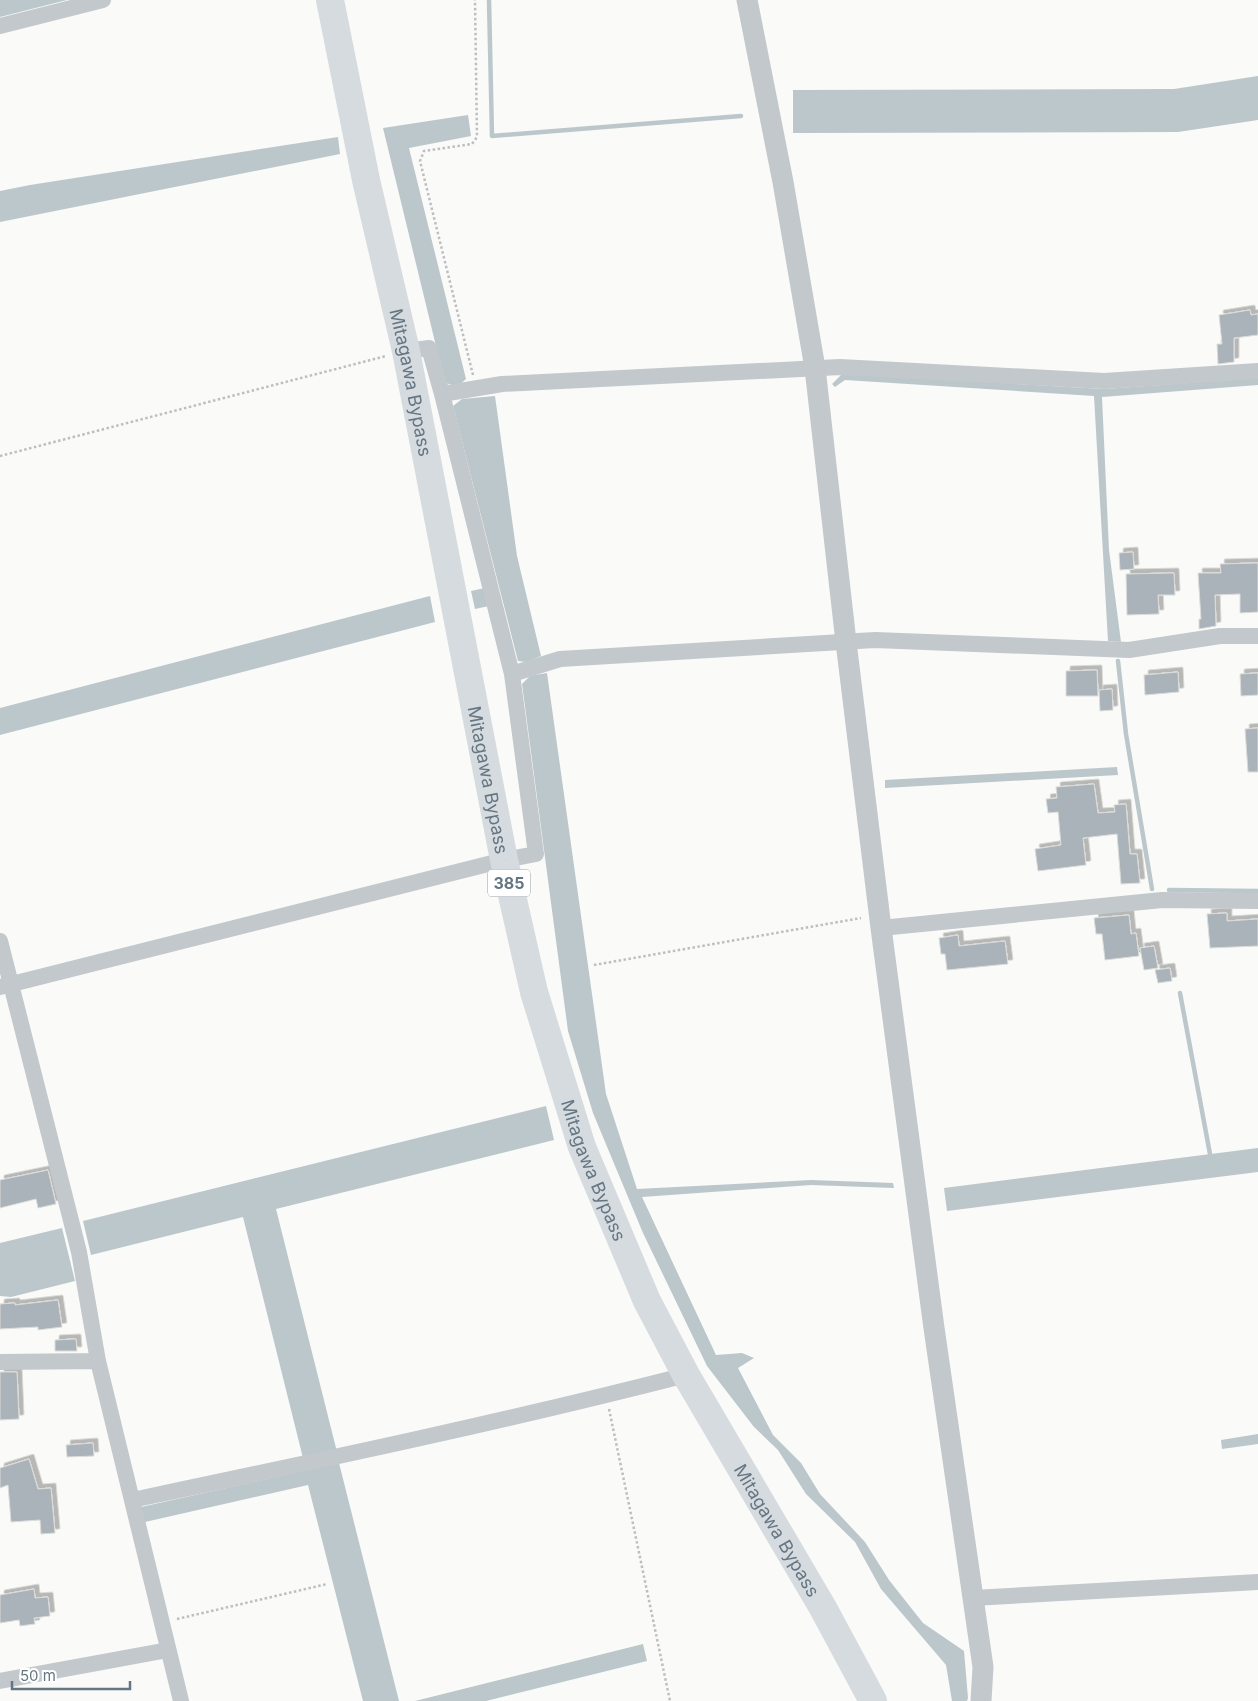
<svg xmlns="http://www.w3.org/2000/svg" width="1258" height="1701" viewBox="0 0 1258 1701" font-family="Inter,sans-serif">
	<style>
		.water { fill: #bbc7cb }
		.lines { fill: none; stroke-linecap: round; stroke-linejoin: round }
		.stream { stroke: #bbc7cb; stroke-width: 4.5 }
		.building { fill: #aab3b9; stroke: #dcdcda; filter: url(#shadow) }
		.path { stroke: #bbbfc2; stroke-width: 2.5; stroke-dasharray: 2.5 2.5; stroke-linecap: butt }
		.minor { stroke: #c3c8cc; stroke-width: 16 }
		.tertiary { stroke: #c3c8cc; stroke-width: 21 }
		.trunk { stroke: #d6dbdf; stroke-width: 28 }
		.labels { text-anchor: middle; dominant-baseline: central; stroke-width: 5; stroke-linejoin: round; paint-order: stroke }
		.shield { fill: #fff; stroke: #939fa8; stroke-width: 1 }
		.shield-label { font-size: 16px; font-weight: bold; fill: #657683 }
		.street-label { font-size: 18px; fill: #657683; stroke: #fff }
	</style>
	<defs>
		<filter id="shadow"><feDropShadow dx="4.5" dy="-4.5" stdDeviation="0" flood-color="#0004"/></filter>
	</defs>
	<rect width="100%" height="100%" fill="#fafaf8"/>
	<path class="water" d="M0,0H67L0,17Z
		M1258,76V120L1178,132L793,133V90L1174,89Z
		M468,115L471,136L409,148L466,379L458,386L445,383L383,128Z
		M338,137L340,154L0,222V191L30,185Z
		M842,374L1104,389L1258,378V385L1102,397L1109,550L1121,642L1108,641L1094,396L845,380L835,387L832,384Z
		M495,396L517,556L541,656L526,662L518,661L453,406L462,399Z
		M485,588L489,606L475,609L471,591Z
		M430,596L435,622L0,735V708Z
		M547,673L606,1094L637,1189L811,1180L893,1183L894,1188L811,1185L642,1197L716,1355L742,1353L754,1358L738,1368L773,1435L801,1463L820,1494L865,1542L889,1580L923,1623L964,1651L968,1698L967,1701H952L946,1665L881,1589L855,1542L806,1494L778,1450L754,1427L707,1366L643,1233L593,1113L568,1031L522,684L530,676Z
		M1117,767L1118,775L885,788V780Z
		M546,1106L554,1140L276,1209L337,1452L303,1458L243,1217L91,1255L83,1221Z
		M1258,1148V1172L947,1211L944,1188Z
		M62,1228L75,1281L11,1297L0,1296V1243Z
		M1258,1434V1444L1222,1449L1221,1440Z
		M339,1463L399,1701H363L308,1485L145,1522L141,1507Z
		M643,1644L647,1661L486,1701H415Z"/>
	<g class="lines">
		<path class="stream" d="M489,0L492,136L741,116
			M1118,661L1126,734L1152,889
			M1169,890L1258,891
			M1180,993L1210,1154"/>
	</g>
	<path class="building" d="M1250,310L1251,315L1258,314V335L1234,338V362L1218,364L1217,344H1222L1219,315Z
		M1133,552L1134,569L1120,570L1119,553Z
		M1258,563V612L1240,613V594L1215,595L1216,626L1199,629V619H1201L1198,573H1221L1220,564Z
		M1174,573L1175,595H1158L1159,614L1127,615L1126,574Z
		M1097,670L1098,696H1066V671Z
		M1178,672L1179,692L1145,695L1144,675Z
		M1258,673V695L1241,696L1240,674Z
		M1112,689L1113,710L1100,711L1099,690Z
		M1258,728V772H1248L1245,729Z
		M1094,784L1098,813L1115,812L1114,805L1126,804L1130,854H1137L1140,883L1121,884L1117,834L1083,838L1086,865L1038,871L1035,849L1061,845L1058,812L1048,813L1046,799L1057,798L1056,787Z
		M1227,913V921L1258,919V946L1210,948L1207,914Z
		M1129,915L1131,934L1136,933L1139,956L1105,960L1102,934H1096L1094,918Z
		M958,935L959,946L1005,941L1008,964L947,970L945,954H941L939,938Z
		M1154,946L1158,968L1144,970L1140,948Z
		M1170,968L1172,981L1158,983L1155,970Z
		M48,1170L56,1204L38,1208L36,1199L0,1208V1180Z
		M58,1300L62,1327L38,1330V1327L0,1329V1304L15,1303V1305Z
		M76,1339L77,1351H55V1340Z
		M0,1372H17L19,1419L0,1420Z
		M93,1443L94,1456L67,1457L66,1445Z
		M29,1459L38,1489L51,1488L55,1533L41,1534L40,1520L11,1522L8,1485L0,1488V1468Z
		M34,1589L35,1598L48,1597L50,1616L34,1618L35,1624L20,1626L19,1620L0,1623V1595Z"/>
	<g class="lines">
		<path class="path" d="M473,375L420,161L424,151L472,144L477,137L475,0
			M0,456L386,356
			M594,965L861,918
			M609,1409L670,1701
			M177,1619L327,1584"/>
		<path class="minor" d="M0,26L103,0
			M406,351L429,348L442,394L502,384L840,367L1104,381L1258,371
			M442,394L512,674
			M881,928L1162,900L1258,901
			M0,941L79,1252L98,1361L181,1701
			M0,987L504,860L536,854L512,674L560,659L875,640L1129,650L1220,636H1258
			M0,1362L98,1361
			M132,1500C317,1461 503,1422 686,1375
			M973,1598L1258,1582
			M0,1681L168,1650"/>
		<path class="tertiary" d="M747,0L783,182L815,368L846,642L881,928L934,1328L983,1667L981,1701"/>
		<path class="trunk" id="s1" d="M330,0L366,180L406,351L504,860L534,992L582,1147L647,1301L686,1375L823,1608L873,1701"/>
	</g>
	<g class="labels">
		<rect class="shield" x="488" y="869.5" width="42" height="27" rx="4"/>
		<g class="shield-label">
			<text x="509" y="883">385</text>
		</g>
		<g class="street-label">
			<text stroke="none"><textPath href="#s1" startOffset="391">Mitagawa Bypass</textPath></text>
			<text stroke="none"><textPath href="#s1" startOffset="796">Mitagawa Bypass</textPath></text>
			<text stroke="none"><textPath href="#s1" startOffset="1201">Mitagawa Bypass</textPath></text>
			<text stroke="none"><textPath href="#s1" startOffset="1606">Mitagawa Bypass</textPath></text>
		</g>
	</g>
	<path d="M12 1681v8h118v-8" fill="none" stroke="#657683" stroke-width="2.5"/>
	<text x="20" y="1681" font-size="15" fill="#657683" stroke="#ffffff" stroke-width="4" paint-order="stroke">50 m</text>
</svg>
